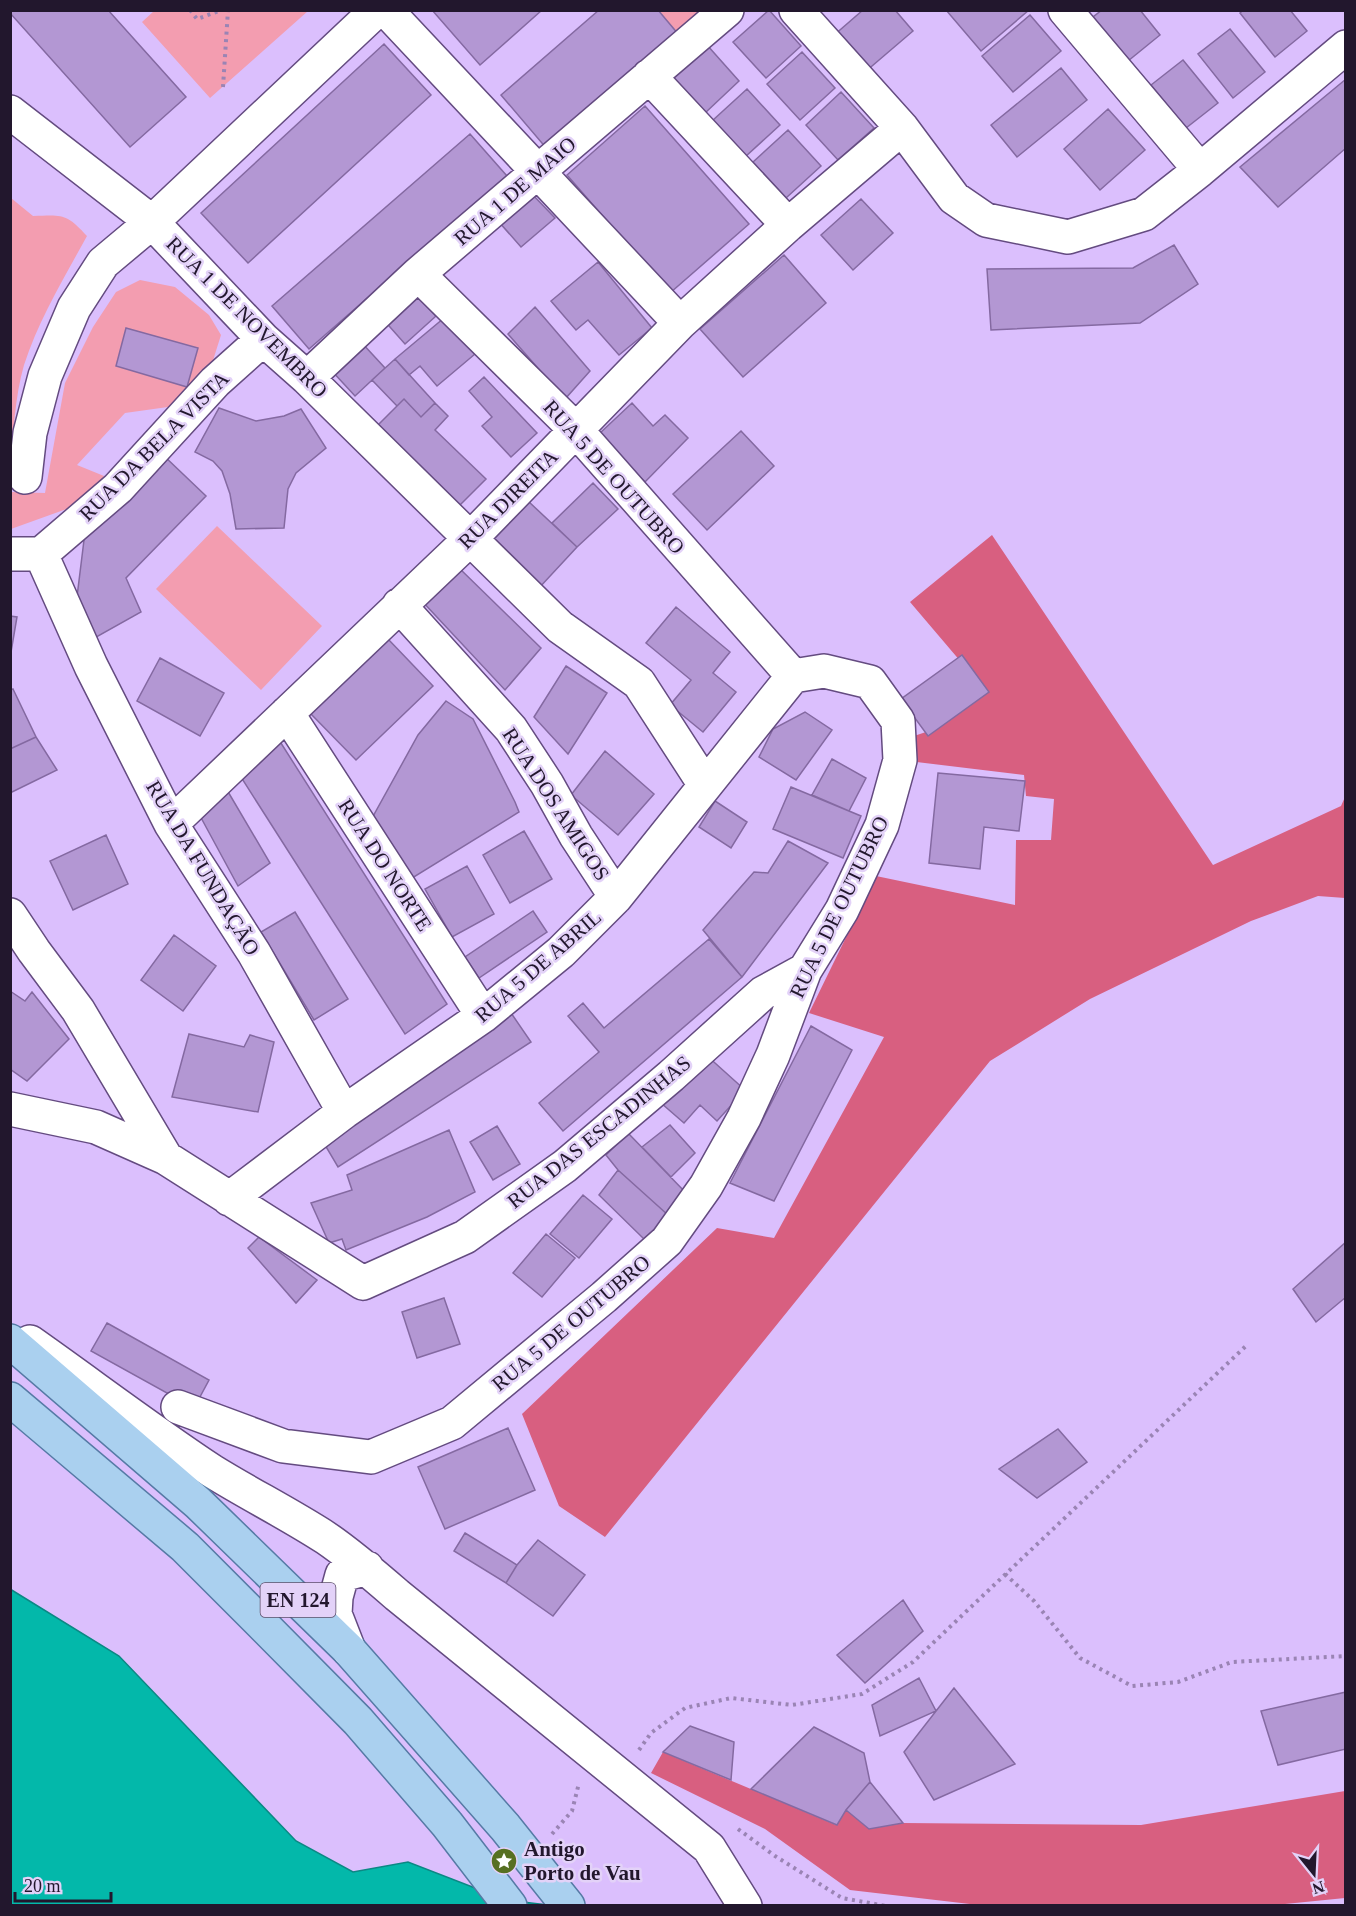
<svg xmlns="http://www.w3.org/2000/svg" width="1356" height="1916" viewBox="0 0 1356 1916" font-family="'Times New Roman',serif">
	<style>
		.green { fill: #f39db0 }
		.forest { fill: #d85f80 }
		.water { fill: #03b8aa; stroke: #0c8884; stroke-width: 1.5 }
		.building { fill: #b397d3; stroke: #8469a1; stroke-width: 1.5 }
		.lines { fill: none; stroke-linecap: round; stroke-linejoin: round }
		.minor-casing { stroke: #644b80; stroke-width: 36 }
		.major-casing { stroke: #567aa5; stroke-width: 36 }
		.path { stroke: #9a84b4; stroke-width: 4; stroke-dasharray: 3 4.5; stroke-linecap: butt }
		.minor { stroke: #fff; stroke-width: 33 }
		.major { stroke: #aad0ef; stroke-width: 33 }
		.labels { text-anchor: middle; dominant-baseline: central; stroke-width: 5; stroke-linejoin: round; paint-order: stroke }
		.shield { fill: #e3d2f8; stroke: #5c4f6a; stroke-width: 1.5 }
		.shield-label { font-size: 20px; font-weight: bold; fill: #22172d }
		.street-label { font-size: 21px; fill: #22172d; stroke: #e3d2f8 }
		.poi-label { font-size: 21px; font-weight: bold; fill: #22172d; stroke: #e3d2f8; text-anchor: start }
	</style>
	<rect width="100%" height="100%" fill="#dbbffd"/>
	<path class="green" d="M154,11V10L308,11L210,98L142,22Z
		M658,11H708L679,35Z
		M11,198L33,216C63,215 66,213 87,236C64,278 39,319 24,365C15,396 13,434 11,466Z
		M140,280L175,287L209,315L221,335L209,373L175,406L125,413L77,465L104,476L86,502L11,529V492L45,493L65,383L93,327L116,292Z
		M217,526L322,626L261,690L156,589Z"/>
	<path class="forest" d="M992,535L1213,865L1341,806L1345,797V898L1318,896L1251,921L1090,999L990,1061L605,1537L559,1506L522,1414L717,1228L774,1238L884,1037L809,1013L876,876L1015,905L1016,840H1051L1054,799L1026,796L1024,775L900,760L911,737L935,729L984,689L910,602Z
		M663,1752L836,1825L846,1810L869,1829L903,1823L1141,1825L1345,1791V1898L1264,1906H987L850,1890L765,1829L651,1773Z"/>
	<path class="water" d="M10,1589L119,1656L296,1841L353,1872L408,1862L506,1900L548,1905H11Z"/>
	<path class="building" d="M10,10H108L186,97L130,147L10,13Z
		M432,10H542L480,65Z
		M599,10H658L679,35L547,149L501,95Z
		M769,10L801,46L766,78L733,42Z
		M863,10H895L913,31L865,72L833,36Z
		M946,10H1029L981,51Z
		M1102,10H1140L1160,35L1128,61L1093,17Z
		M1243,10H1290L1307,31L1275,57L1240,13Z
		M1030,15L1061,51L1013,92L982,56Z
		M1230,29L1265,72L1233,98L1198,54Z
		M384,44L431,95L248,263L201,213Z
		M707,45L739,81L704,114L672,78Z
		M802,52L835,88L800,120L767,84Z
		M1183,60L1218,103L1186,128L1151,85Z
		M1061,68L1087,100L1017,157L991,125Z
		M1346,79V148L1278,207L1240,167Z
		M747,89L780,125L745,157L712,121Z
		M841,92L874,128L838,160L806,125Z
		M645,106L749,224L670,293L567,175Z
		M1108,109L1145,150L1100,190L1064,149Z
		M788,130L821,166L786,198L753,162Z
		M470,134L507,176L309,349L272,306Z
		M531,193L555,218L521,247L499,222Z
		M861,199L893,233L853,270L821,235Z
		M1174,245L1198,284L1140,323L991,330L987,269L1133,268Z
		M784,255L826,303L743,377L700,329Z
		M598,262L652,328L619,355L588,320L576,330L551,301Z
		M412,291L436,316L405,344L382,318Z
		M535,307L590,371L565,399L508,334Z
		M444,318L475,354L437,386L420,366L409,375L395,359Z
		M126,328L198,348L187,387L116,366Z
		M361,342L385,368L355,396L331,370Z
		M395,359L435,403L421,417L404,399L397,406L372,380Z
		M484,377L537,433L511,457L482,426L492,417L469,391Z
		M404,399L421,417L435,403L448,416L435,430L486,479L460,505L378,425Z
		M632,403L653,426L665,415L688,438L645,482L599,434Z
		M219,408L256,421L284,416L301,409L326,448L296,473L288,489L284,528L236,529L230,494L222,471L213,461L195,452Z
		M741,431L774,466L707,530L673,494Z
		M162,454L206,496L126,578L141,612L91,640L76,605L85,532Z
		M593,483L618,509L577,547L552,523Z
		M528,501L577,547L539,588L490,541Z
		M458,567L541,648L505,690L421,600Z
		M676,607L730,652L713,673L736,692L703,732L670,705L691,680L646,643Z
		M10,616L17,617L10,658Z
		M388,639L433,686L356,760L310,713Z
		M962,655L989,692L928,736L901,699Z
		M160,658L224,693L200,736L137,701Z
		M566,666L607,693L568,754L534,717Z
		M13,689L36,737L10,749V690Z
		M446,701L473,719L515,802L519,812L409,880L371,820L418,735Z
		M805,712L832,730L796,780L759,757L773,729Z
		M36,737L57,770L10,793V749Z
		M279,740L447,1004L405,1034L239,774Z
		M605,751L654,794L618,835L571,795Z
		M832,759L866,778L849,811L812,795Z
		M938,773L1025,781L1019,831L984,827L980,869L929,863Z
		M791,787L861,816L843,858L773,829Z
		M227,790L270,863L238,886L199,814Z
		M715,801L747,822L731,848L699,827Z
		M524,831L552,879L510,903L483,855Z
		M106,835L128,884L73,910L50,861Z
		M788,841L828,863L742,977L703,930L754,872L768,873Z
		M467,866L494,914L452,937L425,889Z
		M533,911L547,932L479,978L465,957Z
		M295,912L348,999L314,1020L261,932Z
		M174,935L216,966L183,1011L141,980Z
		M709,939L742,977L563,1131L539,1103L599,1052L568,1016L583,1003L604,1028Z
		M10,991L25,1001L32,992L69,1039L27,1081L10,1069Z
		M509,1010L531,1042L338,1167L322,1140Z
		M811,1026L852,1050L774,1201L730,1183Z
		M189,1034L244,1047L250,1035L274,1042L258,1112L172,1097Z
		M705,1054L745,1090L717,1121L700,1105L684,1123L661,1103Z
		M670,1125L695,1153L671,1177L642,1147Z
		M497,1126L520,1164L493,1180L470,1142Z
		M449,1130L475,1192L427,1217L346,1250L342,1239L329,1243L311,1203L352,1190L347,1175Z
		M628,1133L687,1194L668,1215L618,1170L606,1155Z
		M618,1170L668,1215L646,1241L599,1195Z
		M583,1195L612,1219L579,1258L550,1234Z
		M546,1234L575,1258L542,1297L513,1273Z
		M259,1237L317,1280L296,1303L248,1248Z
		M1346,1242V1297L1316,1322L1293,1289Z
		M444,1298L460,1344L417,1358L402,1312Z
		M107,1323L209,1380L194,1408L91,1351Z
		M508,1428L535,1490L445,1529L418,1467Z
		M1058,1429L1087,1462L1037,1498L999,1469Z
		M465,1533L517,1565L506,1583L454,1551Z
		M538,1540L585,1575L553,1616L506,1583L517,1565Z
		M903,1600L923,1631L865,1683L837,1655Z
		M919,1678L936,1711L880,1736L872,1705Z
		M954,1688L1015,1764L934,1800L904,1752Z
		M1346,1692V1749L1278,1765L1261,1711Z
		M690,1726L734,1742L731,1780L663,1752Z
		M814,1727L864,1753L870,1782L846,1810L837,1825L751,1789Z
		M870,1782L903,1823L869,1829L846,1810Z"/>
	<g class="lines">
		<defs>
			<path id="minor" d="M386,10L680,323
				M796,10L902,128L954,198L986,220L1068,237L1144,214L1200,170L1346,47
				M1065,10L1200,170
				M649,76L788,225
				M10,112L152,222L263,339L307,378L560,627L639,683L705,785
				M307,378L418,274L727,10
				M25,477L30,433L45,376L74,308L103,263L152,222L377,10
				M10,554H41L118,488L215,382L263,339
				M41,554L91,666L171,824L254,953L344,1112
				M399,605L511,729L547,784L576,836L616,897
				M287,713L483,1016
				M171,824L471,538L680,323L788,225L902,128
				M10,915L34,951L78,1010L166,1158
				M10,1109L96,1127L166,1158L363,1283L465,1237L565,1166L671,1076L763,993L805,970
				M229,1199L344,1112L483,1016L561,952L616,897L793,676
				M30,1342C91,1385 150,1430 212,1471C249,1494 289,1514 326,1538C351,1555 374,1575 397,1595L709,1848L745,1906
				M178,1407L283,1446L371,1457L452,1423L604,1297L667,1241L706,1186L744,1118L773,1055L805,970L842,910L882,825L900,760L898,721L870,682L824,671L793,676L576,430L418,274
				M349,1650L335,1614L336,1597L342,1575L367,1568"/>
			<path id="major" d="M10,1341L198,1503L349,1650L505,1827L568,1906
				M10,1399L185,1547L256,1618L358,1721L447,1824L510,1906"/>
		</defs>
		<use href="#minor" class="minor-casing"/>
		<use href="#major" class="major-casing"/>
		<path class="path" d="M190,10L197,19L222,10
			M223,87L228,10
			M1005,1574L1034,1601L1080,1658L1132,1686L1178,1682L1232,1662L1346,1656
			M639,1750L651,1733L685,1708L731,1698L792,1705L862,1694L913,1662L1248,1344
			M738,1829L775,1856L842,1898L886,1906
			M552,1834L572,1811L579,1783"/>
		<use href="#minor" class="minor"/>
		<use href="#major" class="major"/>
	</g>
	<defs>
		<symbol id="sight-disc" viewBox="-11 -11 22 22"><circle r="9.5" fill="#577022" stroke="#e3d2f8"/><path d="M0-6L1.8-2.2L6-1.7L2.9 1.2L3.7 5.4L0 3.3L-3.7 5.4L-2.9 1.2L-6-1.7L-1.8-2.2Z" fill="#fff"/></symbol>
	</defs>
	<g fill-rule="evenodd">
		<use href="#sight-disc" x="489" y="1846" width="30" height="30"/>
	</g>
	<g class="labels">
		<rect class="shield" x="260.5" y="1583" width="75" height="34" rx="4.5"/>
		<g class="shield-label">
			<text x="298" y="1600">EN 124</text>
		</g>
		<g class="street-label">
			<text transform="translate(515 191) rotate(-41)">RUA 1 DE MAIO</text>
			<text transform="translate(247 317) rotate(45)">RUA 1 DE NOVEMBRO</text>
			<text transform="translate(154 446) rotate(-45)">RUA DA BELA VISTA</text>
			<text transform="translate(614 477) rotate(48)">RUA 5 DE OUTUBRO</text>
			<text transform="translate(508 499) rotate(-45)">RUA DIREITA</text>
			<text transform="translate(556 804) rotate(57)">RUA DOS AMIGOS</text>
			<text transform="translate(385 865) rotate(57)">RUA DO NORTE</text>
			<text transform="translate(203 868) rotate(59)">RUA DA FUNDAÇÃO</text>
			<text transform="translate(839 907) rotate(-64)">RUA 5 DE OUTUBRO</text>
			<text transform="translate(538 966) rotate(-41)">RUA 5 DE ABRIL</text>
			<text transform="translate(599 1132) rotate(-39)">RUA DAS ESCADINHAS</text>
			<text transform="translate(571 1323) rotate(-40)">RUA 5 DE OUTUBRO</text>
		</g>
		<g class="poi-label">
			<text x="524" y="1849">Antigo<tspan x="524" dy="24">Porto de Vau</tspan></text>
		</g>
	</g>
	<rect width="1356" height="1916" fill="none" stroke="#22172d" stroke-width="24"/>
	<g transform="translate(1314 1874) rotate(162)" stroke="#e3d2f8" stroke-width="4.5" paint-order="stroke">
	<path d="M0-4.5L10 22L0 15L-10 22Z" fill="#22172d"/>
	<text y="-9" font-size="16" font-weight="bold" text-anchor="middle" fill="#22172d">N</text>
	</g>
	<path d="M15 1892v9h96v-9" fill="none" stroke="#22172d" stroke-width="3"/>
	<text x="24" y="1892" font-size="18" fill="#22172d" stroke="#e3d2f8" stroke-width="4.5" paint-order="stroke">20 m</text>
</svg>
